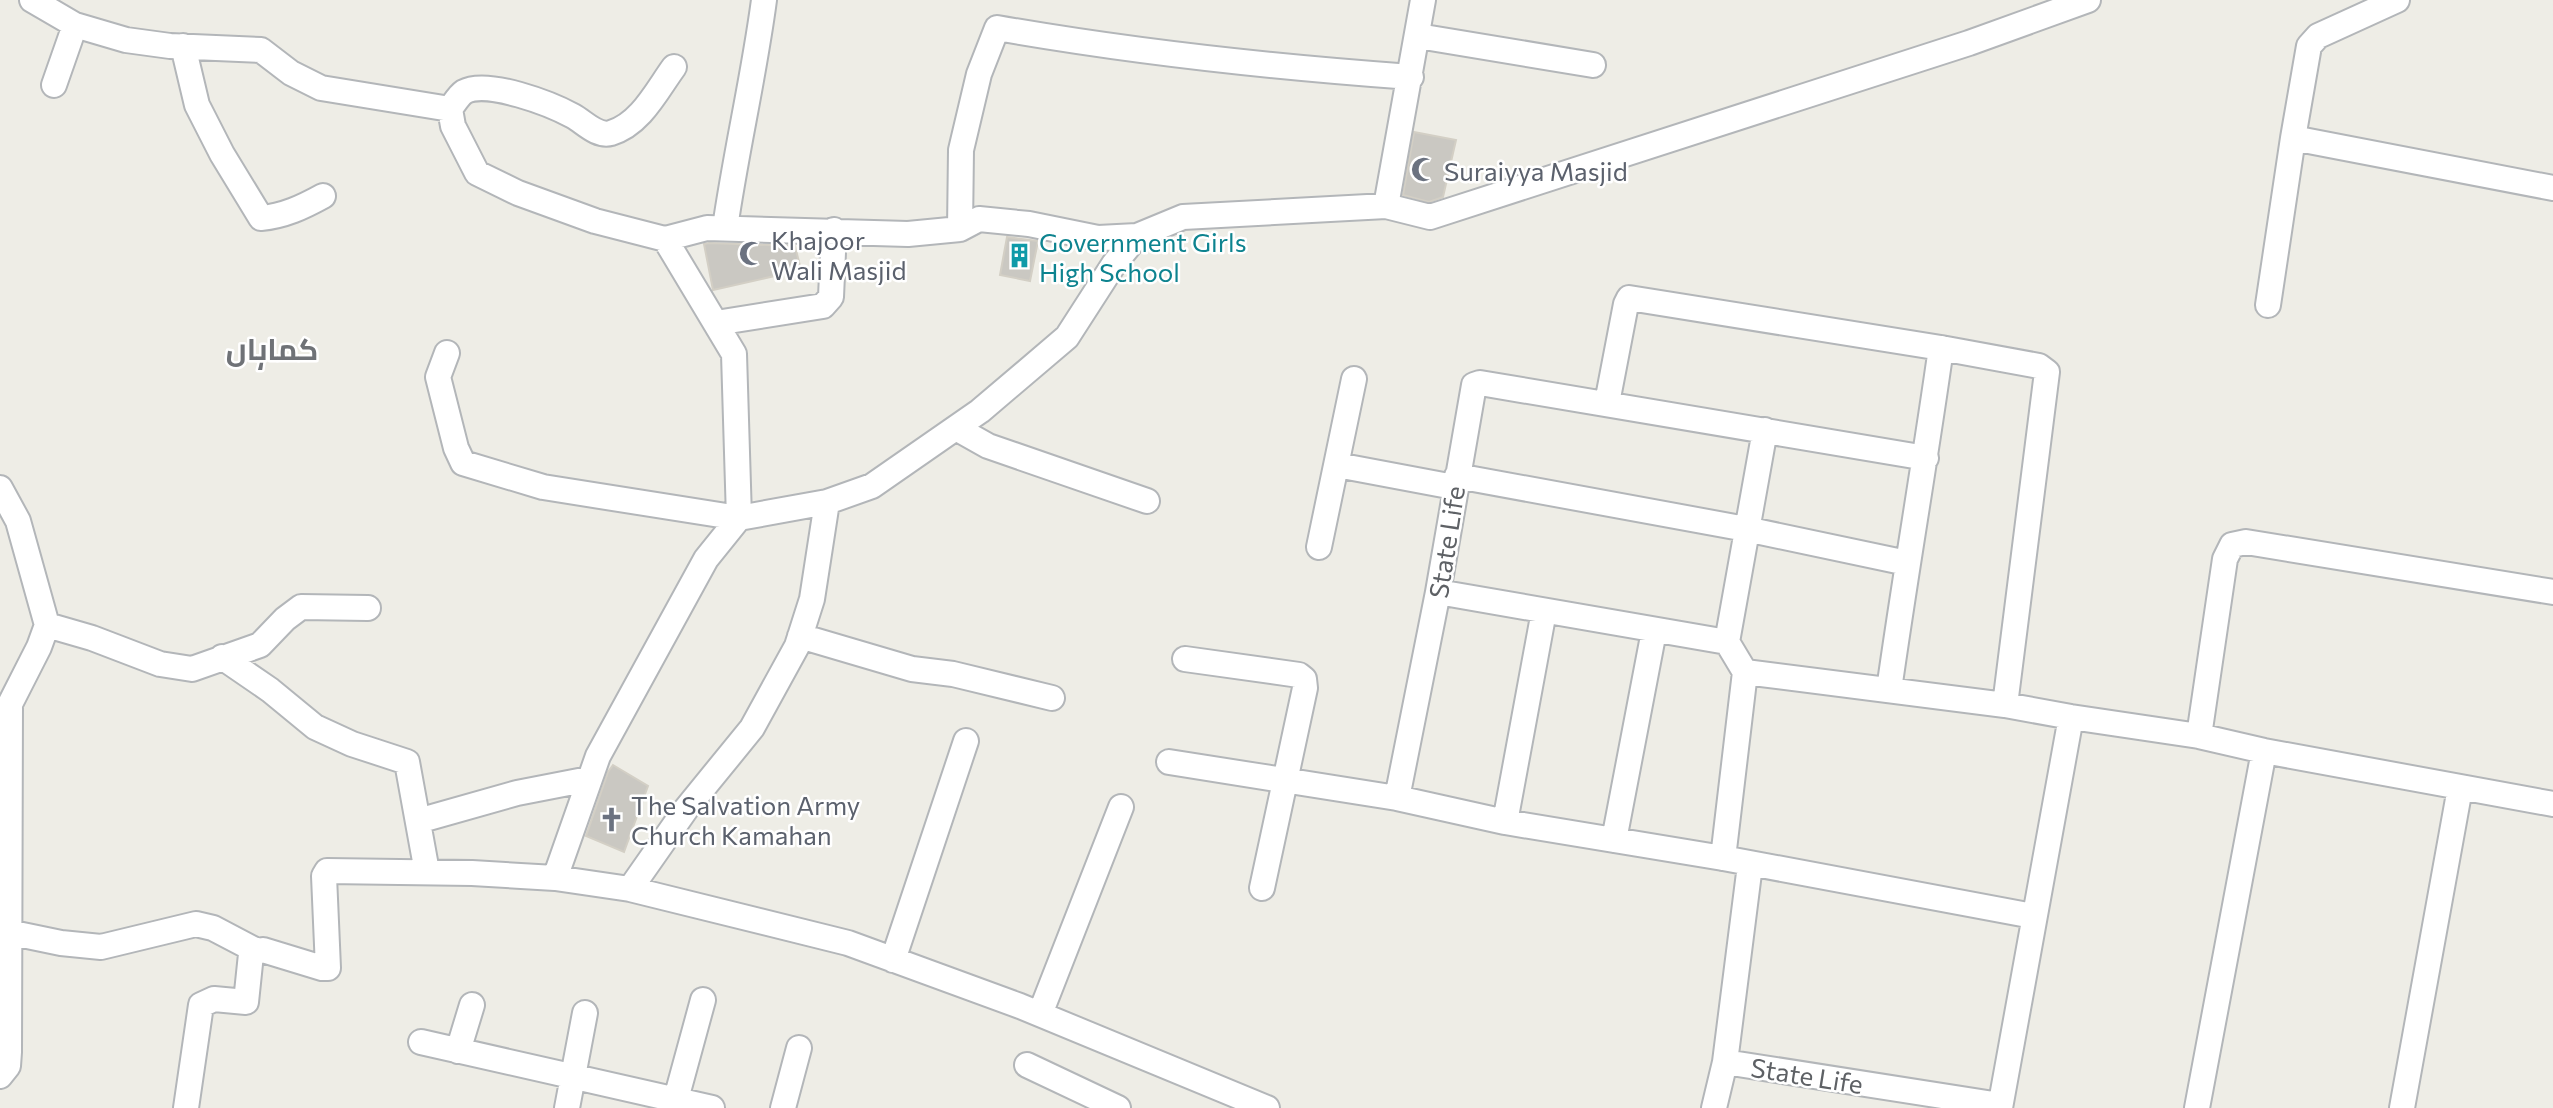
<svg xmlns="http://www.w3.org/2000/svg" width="2553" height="1108" viewBox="0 0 2553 1108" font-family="Commissioner,Cairo,sans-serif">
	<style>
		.building { fill: #cac8c2; stroke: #d3cfc5; stroke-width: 2 }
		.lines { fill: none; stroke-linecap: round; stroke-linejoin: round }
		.minor-casing { stroke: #b3b6b9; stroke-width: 28 }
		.minor { stroke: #fff; stroke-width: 24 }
		.labels { text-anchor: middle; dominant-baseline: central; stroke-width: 5; stroke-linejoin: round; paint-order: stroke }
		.worship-label { font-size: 26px; fill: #5b616d; stroke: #fff; text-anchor: start }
		.culture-label { font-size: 26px; fill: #0d838f; stroke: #fff; text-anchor: start }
		.street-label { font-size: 26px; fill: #5e6165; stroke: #fff }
		.quarter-label { font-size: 30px; font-weight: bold; fill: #6f7277; stroke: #fff }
	</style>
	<rect width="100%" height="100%" fill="#eeede6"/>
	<path class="building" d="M1414,132L1456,140L1443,197L1429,202L1403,195Z
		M1007,237L1038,241L1030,281L1000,275Z
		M709,243L795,246L801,270L713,290L704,244Z
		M613,765L648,786L624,852L586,836L608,772Z"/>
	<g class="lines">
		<defs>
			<path id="minor" d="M32,0L75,25L126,40L170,46L261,50L291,73L321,88L450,109
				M1418,36L1593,65
				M183,46L197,105L222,154L261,218C284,216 303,207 323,196
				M674,67C657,90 641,124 611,133C597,137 584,122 573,116C551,104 487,79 464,92C458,96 454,104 450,109L453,126L477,173L518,193L595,221L665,239L707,228L908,234L960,229L979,219L1029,224L1098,238L1137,236
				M54,85L75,25
				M2293,138L2553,188
				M1386,206L1423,0
				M725,228C736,151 754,76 764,0
				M960,229L961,150L979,74L997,28C1134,52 1272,67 1411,77
				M2268,305L2293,138L2309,46L2318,36L2397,0
				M716,323L823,306L831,297L834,230
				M447,353L438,377L456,448L463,463L543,487L739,518L734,354L665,239
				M1607,403L1626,304L1629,298L1941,348L2039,366L2047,372L2005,705
				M956,428L988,446L1147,501
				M1765,430L1727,642L1745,672L2005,705L2071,717L2199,736L2264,751L2553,804
				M1337,465L1454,487
				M1457,476L1746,529L1907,563
				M0,488L18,521L47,625L39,647L10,704L9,1052L8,1066L0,1076
				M1319,547L1354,379
				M1438,592L1727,642
				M47,625L92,638L160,664L192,669L260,645L285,619L301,607L368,608
				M800,636L912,669L953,674L1052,698
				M222,657L270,690L315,727L352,744L407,762L427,872
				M1185,659L1299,675L1304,679L1305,688L1262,888
				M1889,690C1905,576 1925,462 1941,348
				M2199,736L2225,559L2232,545L2246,542L2553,592
				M1169,762L1397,798L1505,822L1723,858L2033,916
				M1397,798L1438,592L1474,385L1480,383L1926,458
				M418,821L517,793L589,779
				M1505,822L1544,611
				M1614,840L1654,631
				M1723,858L1745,672
				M555,878L598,756L706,559L739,518L827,502L872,486L980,411L1067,337L1114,264L1137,236L1183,217L1386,206L1430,217L1969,43L2088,0
				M630,889L686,809L752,728L797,646L812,599L827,502
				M8,932L61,943L101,947L196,924L213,928L257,951L263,950L322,968H328L324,876L327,871L472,873L555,878L630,889L848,943L1020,1006L1267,1108
				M893,960L966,741
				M1040,1014L1121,807
				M421,1042L712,1108
				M458,1051L472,1005
				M1725,1062L2000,1105
				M1027,1065L1118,1108
				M676,1099L703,1000
				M186,1108L201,1005L214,999L246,1002L251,954L257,951
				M567,1108L585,1013
				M783,1108L799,1048
				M1714,1108L1725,1062L1750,865
				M2000,1108L2071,717
				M2197,1108L2264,751
				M2402,1108L2460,788"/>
		</defs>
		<use href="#minor" class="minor-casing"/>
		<use href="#minor" class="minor"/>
	</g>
	<defs>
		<symbol id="mosque-bare" viewBox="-9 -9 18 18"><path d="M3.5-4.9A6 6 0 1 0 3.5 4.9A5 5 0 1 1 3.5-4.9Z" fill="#6b7280" stroke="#fff" stroke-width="2.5" paint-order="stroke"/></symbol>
		<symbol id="building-bare" viewBox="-9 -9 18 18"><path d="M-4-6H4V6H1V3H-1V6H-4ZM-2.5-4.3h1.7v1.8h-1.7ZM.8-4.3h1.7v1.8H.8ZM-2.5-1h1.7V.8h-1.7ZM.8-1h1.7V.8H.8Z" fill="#0f9aa8" stroke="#fff" stroke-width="2.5" paint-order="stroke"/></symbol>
		<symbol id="church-bare" viewBox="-9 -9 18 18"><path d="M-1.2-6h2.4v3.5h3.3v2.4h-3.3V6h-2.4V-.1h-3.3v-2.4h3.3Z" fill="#6b7280" stroke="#fff" stroke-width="2.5" paint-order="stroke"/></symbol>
	</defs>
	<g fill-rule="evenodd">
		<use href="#mosque-bare" x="1406" y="152" width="35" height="35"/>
		<use href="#mosque-bare" x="734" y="236" width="35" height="35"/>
		<use href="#building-bare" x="1002" y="238" width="35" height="35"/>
		<use href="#church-bare" x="594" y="802" width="35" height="35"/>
	</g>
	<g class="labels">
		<g class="worship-label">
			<text x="1444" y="170">Suraiyya Masjid</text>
			<text x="771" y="239">Khajoor<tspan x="771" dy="30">Wali Masjid</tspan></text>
			<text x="631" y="804">The Salvation Army<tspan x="631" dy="30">Church Kamahan</tspan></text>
		</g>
		<g class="culture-label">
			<text x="1039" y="241">Government Girls<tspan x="1039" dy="30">High School</tspan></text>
		</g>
		<g class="street-label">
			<text transform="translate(1446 542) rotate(-81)">State Life</text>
			<text transform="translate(1807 1075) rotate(9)">State Life</text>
		</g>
		<g class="quarter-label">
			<text x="272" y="347">کماہاں</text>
		</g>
	</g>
</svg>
